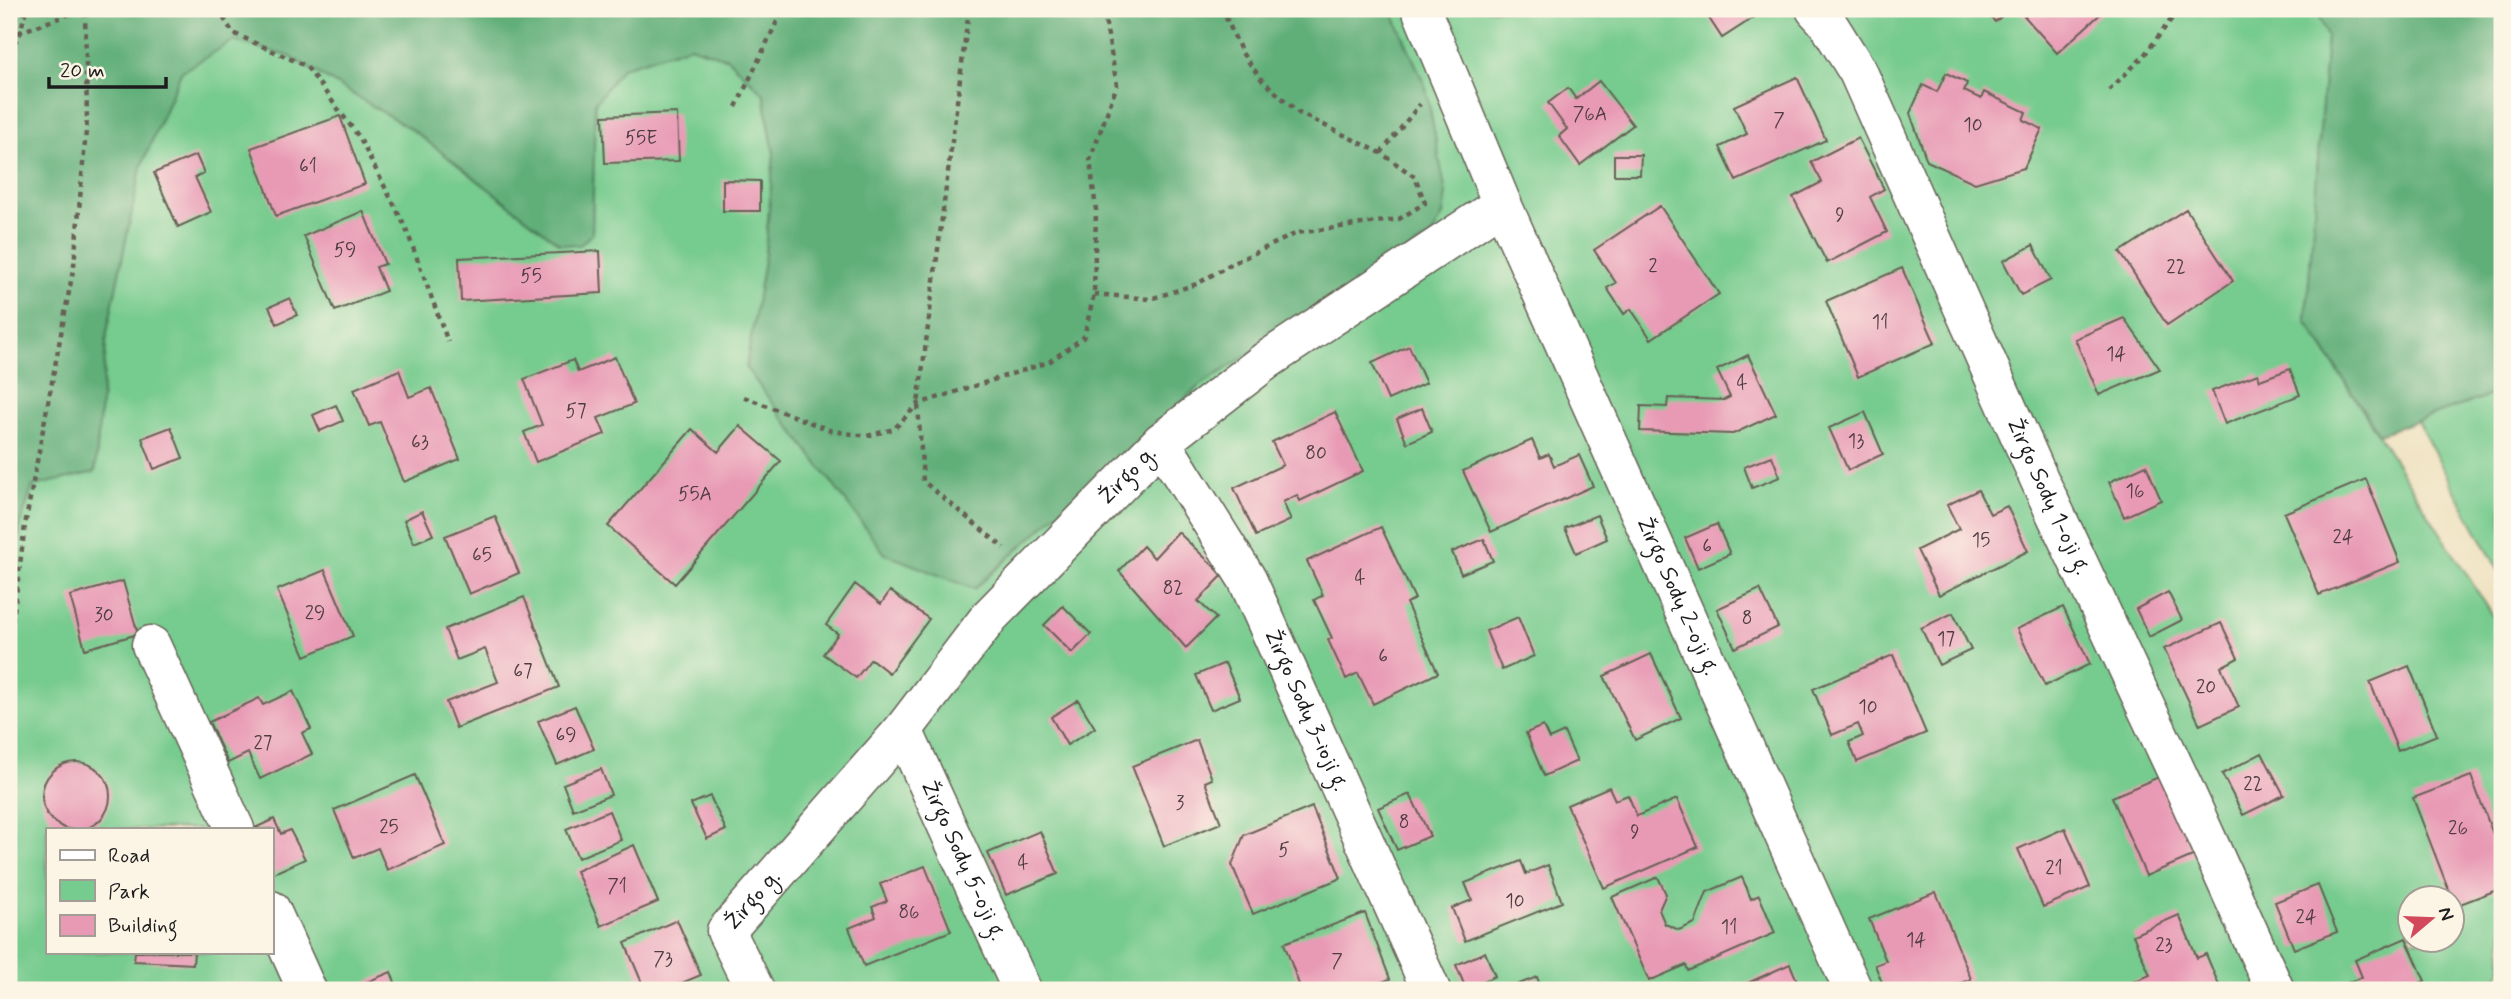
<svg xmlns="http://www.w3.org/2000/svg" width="2511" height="999" viewBox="0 0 2511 999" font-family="Mynerve,sans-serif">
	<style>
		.green { fill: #76cb8e; stroke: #497455; stroke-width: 2; fill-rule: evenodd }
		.forest { fill: #60af79; stroke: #3e664a; stroke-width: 2 }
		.building { fill: #e89ab5 }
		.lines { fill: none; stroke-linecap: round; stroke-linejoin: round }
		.street-casing { stroke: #666155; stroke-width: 41 }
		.path { stroke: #666155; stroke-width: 4.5; stroke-dasharray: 5 5; stroke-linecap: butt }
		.street { stroke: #fff; stroke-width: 38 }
		.labels { text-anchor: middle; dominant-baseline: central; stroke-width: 5; stroke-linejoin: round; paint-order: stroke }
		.number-label { font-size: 19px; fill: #4f3c42 }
		.street-label { font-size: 23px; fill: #1c1c1c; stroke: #fcf5e5 }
	</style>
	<rect width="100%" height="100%" fill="#fcf5e5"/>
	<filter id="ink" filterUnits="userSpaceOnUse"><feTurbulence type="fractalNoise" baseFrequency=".0143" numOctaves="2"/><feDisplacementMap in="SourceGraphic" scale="14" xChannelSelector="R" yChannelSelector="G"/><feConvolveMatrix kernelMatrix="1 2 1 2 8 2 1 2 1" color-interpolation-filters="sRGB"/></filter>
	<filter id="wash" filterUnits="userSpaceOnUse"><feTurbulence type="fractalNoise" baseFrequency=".00686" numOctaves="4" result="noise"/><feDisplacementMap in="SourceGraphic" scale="28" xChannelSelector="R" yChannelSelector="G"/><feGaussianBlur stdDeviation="1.57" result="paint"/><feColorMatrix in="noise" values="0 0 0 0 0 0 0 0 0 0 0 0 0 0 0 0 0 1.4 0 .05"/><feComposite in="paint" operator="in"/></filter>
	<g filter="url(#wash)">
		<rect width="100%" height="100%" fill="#eee0be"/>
		<path class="green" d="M1391,9H2316L2327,37L2306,321L2502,630V968L2490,990H9V584L14,582L21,521L33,486L95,472L107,332L141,167L181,72L233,40L289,56L414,131L560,244L592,234L595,103L623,67L690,46L727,58L764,94L774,154L765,254L974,589L1198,387L1432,234L1426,88ZM47,829H271V952H47ZM2410,898H2452V940H2410Z
			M2502,391V577L2417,421Z"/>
		<path class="forest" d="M9,9H1391L1426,88L1446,193L1443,215L1432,235L1198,387L974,589L885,554L746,368L765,254L774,154L764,94L727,58L690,46L623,67L595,103L592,234L580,245L560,244L414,131L289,56L233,41L181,72L141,167L107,332L95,472L33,486L21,521L14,582L9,584Z
			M2316,9H2502V391L2379,434L2306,321L2327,37Z"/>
		<g id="blocks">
			<path class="building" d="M1703,9H1767L1722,38Z
				M1984,9H2010L1995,22Z
				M2018,9H2106L2057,53Z
				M1946,73L1967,83L1964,91L1981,99L1984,92L2026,112L2023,120L2042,129L2024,168L1975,183L1927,161L1910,113L1923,85L1937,92Z
				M1797,77L1826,140L1736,181L1720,147L1747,134L1734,106Z
				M1599,81L1633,125L1580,165L1559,136L1567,129L1548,103L1568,88L1576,99Z
				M677,113L679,161L605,163L603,116Z
				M340,116L365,184L276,216L251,148Z
				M1858,138L1884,189L1870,197L1887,232L1827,263L1793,197L1822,182L1811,162Z
				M196,155L204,173L195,177L211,212L178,227L154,173Z
				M1614,155H1641L1640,175H1614Z
				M723,180L760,181V211H723Z
				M1660,206L1719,294L1651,339L1631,309L1624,314L1607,288L1616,283L1594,250Z
				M2186,209L2233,281L2167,325L2120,252Z
				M363,211L385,264L376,267L386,291L335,311L304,236Z
				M2033,245L2051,280L2021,295L2003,261Z
				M600,251L602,293L461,301L459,258Z
				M1902,268L1935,343L1858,377L1826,301Z
				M290,298L297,315L277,324L269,307Z
				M2124,318L2160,369L2099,395L2075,339Z
				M1409,346L1426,383L1388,400L1372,363Z
				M1748,355L1776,414L1733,434L1640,431L1641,406L1667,407L1668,398L1724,400L1730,397L1717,370Z
				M615,357L634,404L598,418L605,434L536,462L524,432L542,425L524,379L573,360L578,372Z
				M2290,369L2300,395L2225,424L2212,391L2258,374L2260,380Z
				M399,370L409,397L431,388L460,459L404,482L380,422L369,426L354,389Z
				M336,405L343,421L320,431L313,415Z
				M1422,408L1432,432L1407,443L1397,419Z
				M1335,412L1363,471L1300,501L1297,495L1283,502L1291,520L1256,536L1234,488L1283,465L1272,442Z
				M1865,412L1883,454L1848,470L1829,428Z
				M740,426L781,461L675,584L608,526L692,429L718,452Z
				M171,427L183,458L154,469L142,438Z
				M1532,440L1540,458L1549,454L1554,466L1579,455L1593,486L1491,532L1463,471Z
				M1772,456L1780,477L1752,488L1744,467Z
				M2146,465L2161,500L2124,517L2109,482Z
				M2366,479L2400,562L2319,595L2284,513Z
				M1978,490L1990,514L2007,506L2028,551L1939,595L1917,550L1959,529L1947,505Z
				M422,511L433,535L414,543L404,520Z
				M1597,515L1607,539L1576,553L1565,528Z
				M495,516L519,573L469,594L445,536Z
				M1717,524L1730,554L1698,568L1685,538Z
				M1381,527L1415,599L1406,603L1438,673L1373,704L1358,673L1346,679L1328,640L1332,638L1314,600L1323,595L1307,561Z
				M1178,532L1223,575L1198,601L1216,618L1186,648L1119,571L1143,546L1154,558Z
				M1484,539L1493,561L1461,574L1452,552Z
				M325,570L353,636L305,656L277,590Z
				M123,581L138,634L85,649L70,596Z
				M855,584L881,604L890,591L929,619L889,673L871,659L856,678L823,654L838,634L826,625Z
				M1760,589L1778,627L1735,648L1717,609Z
				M2168,592L2182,620L2149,637L2136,609Z
				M524,597L559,687L456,728L446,702L498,682L485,649L457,660L445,629Z
				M1063,606L1091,634L1072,653L1044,625Z
				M2063,607L2090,664L2045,686L2017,629Z
				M1953,613L1971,650L1939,665L1921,628Z
				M1518,617L1534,656L1502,670L1486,631Z
				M2221,623L2238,658L2221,667L2239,707L2200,725L2164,649Z
				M1651,654L1681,718L1635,740L1604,676Z
				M1893,655L1926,733L1857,762L1849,742L1863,736L1858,724L1832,735L1813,689Z
				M1225,663L1240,698L1211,710L1196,675Z
				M2409,666L2437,735L2398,751L2370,682Z
				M293,691L311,729L302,733L312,754L260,779L248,753L228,763L209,722L259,698L263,705Z
				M1078,700L1095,728L1067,745L1051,717Z
				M575,706L594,749L557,765L538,721Z
				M1543,726L1549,739L1564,732L1577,761L1544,776L1526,733Z
				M1197,740L1212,779L1205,782L1221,823L1164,846L1132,766Z
				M2262,753L2284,795L2243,815L2222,774Z
				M42 796a34 34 0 1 1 68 0a34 34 0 1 1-68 0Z
				M601,769L611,795L573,810L563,784Z
				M415,775L445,845L387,870L378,848L354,858L334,810Z
				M2161,776L2195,855L2146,876L2112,797Z
				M2471,776L2502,858V888L2455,906L2413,798Z
				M1609,787L1615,800L1628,795L1637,816L1677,799L1698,847L1604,888L1567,805Z
				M1410,794L1430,836L1397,850L1378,808Z
				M710,796L726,830L707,839L691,804Z
				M1312,807L1341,878L1253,914L1232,865L1244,835Z
				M609,811L621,840L578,858L566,829Z
				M274,819L281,834L290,830L305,859L272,874L271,829H253Z
				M2065,828L2090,887L2043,907L2018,849Z
				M1040,831L1058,874L1006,895L988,853Z
				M634,845L658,902L601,926L576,871Z
				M1521,861L1526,874L1548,865L1562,902L1465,941L1452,908L1472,900L1465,883Z
				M925,866L951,931L864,966L849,928L876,917L872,907L887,901L880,884Z
				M1658,877L1666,894L1659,910L1665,924L1679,930L1695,923L1707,892L1742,877L1751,899L1759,895L1775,933L1688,971L1686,965L1649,981L1612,897Z
				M2318,885L2337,932L2294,949L2275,902Z
				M1936,892L1971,979L1944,990H1885L1875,965L1886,961L1869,919Z
				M1365,913L1390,979L1361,990H1301L1284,943Z
				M2179,915L2197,958L2206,954L2221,990H2113L2150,975L2133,935Z
				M677,920L701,975L665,990H645L625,943Z
				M2406,938L2425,981L2404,990H2331L2362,977L2355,960Z
				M135,952H194L193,964L134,961Z
				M1485,952L1495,976L1466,989L1456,965Z
				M1790,964L1801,990H1732Z
				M391,972L398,990H347Z
				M1537,977L1542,990H1504Z"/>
		</g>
	</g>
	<g filter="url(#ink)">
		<use href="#blocks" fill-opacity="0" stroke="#666155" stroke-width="2"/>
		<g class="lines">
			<defs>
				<g id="street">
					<path id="s1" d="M1815,9L1827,22L1858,72L2040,481L2184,788L2275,990"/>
					<path id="s2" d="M1502,204L1853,990"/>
					<path id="s3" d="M1161,442L1247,579L1431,990"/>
					<path d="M151,645L235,829"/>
					<path id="s4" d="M903,730L1022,990"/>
					<path d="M271,910L307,990"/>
					<path id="s5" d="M755,990L726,931L903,730L990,616L1161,442L1267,360L1502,204L1421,9"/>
				</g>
			</defs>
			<use href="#street" class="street-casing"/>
			<path class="path" d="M218,9L233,33L306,66L359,137L405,226L448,342
				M969,9L918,404L923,481L1004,548
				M9,36L84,9
				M9,52L20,34L26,9
				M2109,90L2142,58L2179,9
				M736,107L783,9
				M1381,153L1420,104
				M1094,294L1150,299L1197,284L1231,264L1297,233L1399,219L1425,203L1415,177L1381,153L1299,113L1262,80L1242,53L1222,9
				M744,397L832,431L867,436L894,429L918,404L1049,362L1084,337L1094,294L1096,210L1090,160L1117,85L1103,9
				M9,651L25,525L74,265L87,120L85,9
				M9,717L11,745L9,770"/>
			<use href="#street" class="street"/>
		</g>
	</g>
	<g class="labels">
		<g class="number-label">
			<text x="1590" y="114">76A</text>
			<text x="1779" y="120">7</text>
			<text x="1973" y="125">10</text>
			<text x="641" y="138">55E</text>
			<text x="308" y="166">61</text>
			<text x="1840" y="215">9</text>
			<text x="345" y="250">59</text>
			<text x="1653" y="266">2</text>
			<text x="2176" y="267">22</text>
			<text x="531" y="276">55</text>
			<text x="1880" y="322">11</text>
			<text x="2116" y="354">14</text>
			<text x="1742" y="383">4</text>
			<text x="576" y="411">57</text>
			<text x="1856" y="441">13</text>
			<text x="420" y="442">63</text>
			<text x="1316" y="453">80</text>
			<text x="2135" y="491">16</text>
			<text x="695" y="494">55A</text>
			<text x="2343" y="537">24</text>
			<text x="1981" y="540">15</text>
			<text x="1707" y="546">6</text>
			<text x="482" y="555">65</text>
			<text x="1360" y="578">4</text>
			<text x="1173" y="588">82</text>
			<text x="315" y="613">29</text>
			<text x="104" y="615">30</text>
			<text x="1747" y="618">8</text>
			<text x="1946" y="639">17</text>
			<text x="1383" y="656">6</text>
			<text x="523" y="671">67</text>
			<text x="2206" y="687">20</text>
			<text x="1868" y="707">10</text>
			<text x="566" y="735">69</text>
			<text x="263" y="743">27</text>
			<text x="2253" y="784">22</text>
			<text x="1180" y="803">3</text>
			<text x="1404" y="822">8</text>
			<text x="389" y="827">25</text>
			<text x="2458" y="828">26</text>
			<text x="1635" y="832">9</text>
			<text x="1284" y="850">5</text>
			<text x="1023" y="863">4</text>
			<text x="2054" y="868">21</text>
			<text x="617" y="886">71</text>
			<text x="1515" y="901">10</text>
			<text x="909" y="912">86</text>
			<text x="2306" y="917">24</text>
			<text x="1729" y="927">11</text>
			<text x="1916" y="940">14</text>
			<text x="2164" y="945">23</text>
			<text x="663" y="959">73</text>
			<text x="1337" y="961">7</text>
		</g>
		<g class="street-label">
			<text stroke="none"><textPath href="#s5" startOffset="674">Žirgo g.</textPath></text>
			<text stroke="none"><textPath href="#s1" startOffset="542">Žirgo Sodų 1-oji g.</textPath></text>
			<text stroke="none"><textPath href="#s2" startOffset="430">Žirgo Sodų 2-oji g.</textPath></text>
			<text stroke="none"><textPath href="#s3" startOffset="306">Žirgo Sodų 3-ioji g.</textPath></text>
			<text stroke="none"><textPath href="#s4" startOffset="144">Žirgo Sodų 5-oji g.</textPath></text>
			<text stroke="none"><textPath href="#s5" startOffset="107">Žirgo g.</textPath></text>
		</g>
	</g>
	<rect width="2511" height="999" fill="none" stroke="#fcf5e5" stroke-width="35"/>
	<rect x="46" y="828" width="228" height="126" fill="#fcf5e5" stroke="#a29e95" stroke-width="2"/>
	<rect x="60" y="850" width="35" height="10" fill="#ffffff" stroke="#a29e95" stroke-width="2"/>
	<text x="108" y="862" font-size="21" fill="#1c1c1c">Road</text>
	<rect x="60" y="880" width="35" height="21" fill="#76cb8e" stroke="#a29e95" stroke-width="2"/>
	<text x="108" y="898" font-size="21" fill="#1c1c1c">Park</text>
	<rect x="60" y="915" width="35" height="21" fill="#e89ab5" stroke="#a29e95" stroke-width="2"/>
	<text x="108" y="932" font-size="21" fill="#1c1c1c">Building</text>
	<g transform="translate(2431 919) rotate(71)"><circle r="33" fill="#fcf5e5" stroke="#a29e95" stroke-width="2"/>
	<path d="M0-5L12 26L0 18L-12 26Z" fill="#d1495b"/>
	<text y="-10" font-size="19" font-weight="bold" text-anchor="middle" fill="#1c1c1c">N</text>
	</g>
	<path d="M49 77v10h117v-10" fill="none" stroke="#1c1c1c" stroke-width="3.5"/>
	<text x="60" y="77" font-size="21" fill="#1c1c1c" stroke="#fcf5e5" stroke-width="5" paint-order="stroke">20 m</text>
</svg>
